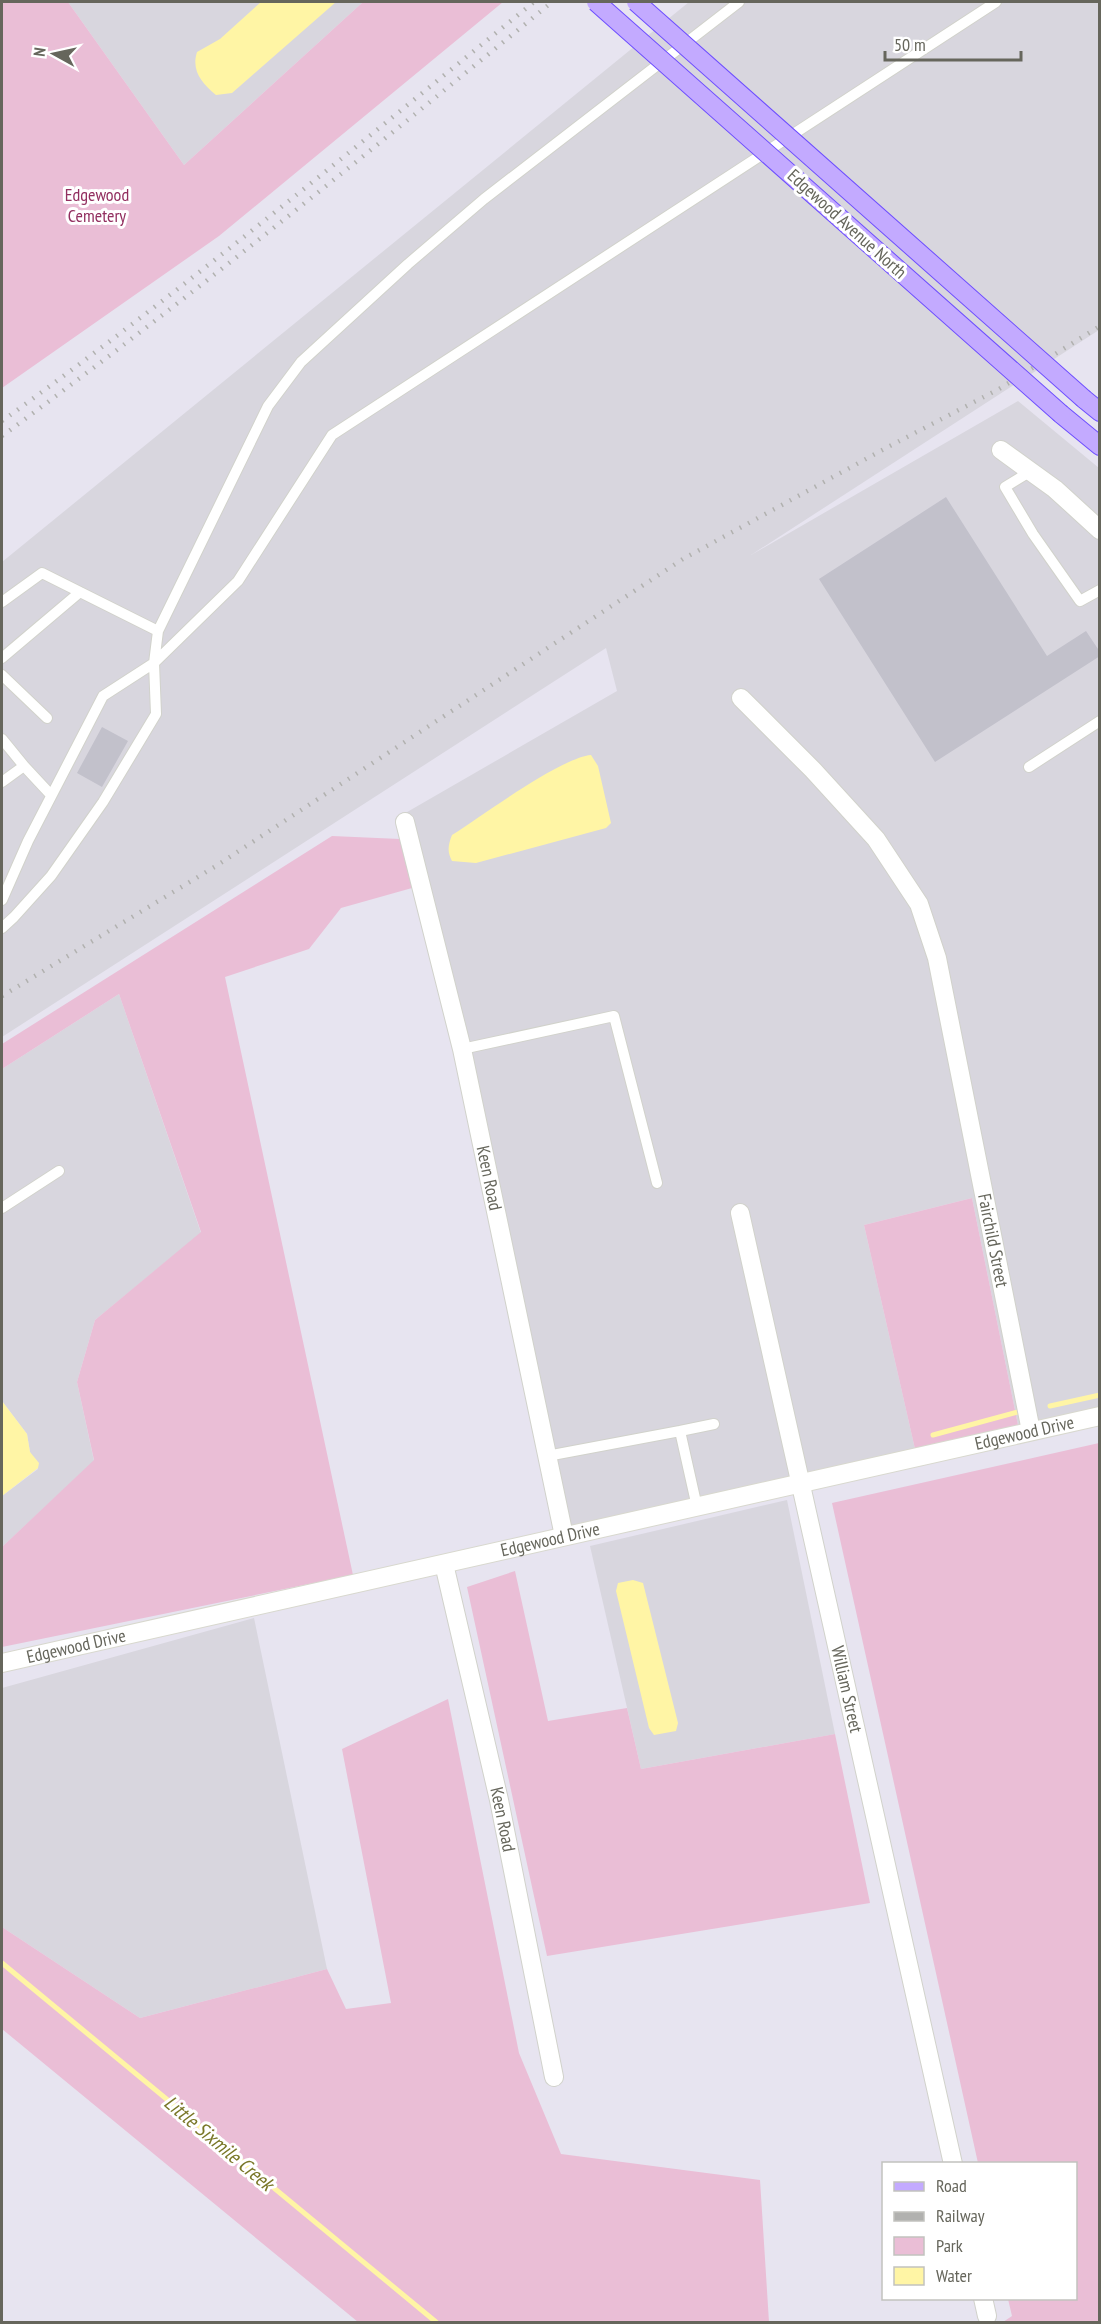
<svg xmlns="http://www.w3.org/2000/svg" width="1101" height="2324" viewBox="0 0 1101 2324" font-family="'PT Sans Narrow',sans-serif">
  <style>
    .industrial { fill: #d8d6de }
    .green { fill: #eabed6 }
    .water { fill: #fff5a5 }
    .lines { fill: none; stroke-linecap: round; stroke-linejoin: round }
    .stream { stroke: #fff5a5; stroke-width: 5 }
    .building { fill: #c2c1cb }
    .lane-casing { stroke: #d1d2cb; stroke-width: 12 }
    .street-casing { stroke: #d1d2cb; stroke-width: 20 }
    .secondary-casing { stroke: #d8d8ce; stroke-width: 20 }
    .primary-casing { stroke: #6d4eff; stroke-width: 20 }
    .lane { stroke: #fff; stroke-width: 10 }
    .street { stroke: #fff; stroke-width: 18 }
    .secondary { stroke: #fff; stroke-width: 18 }
    .primary { stroke: #c3aaff; stroke-width: 18 }
    .rail { stroke: #b1b1af; stroke-width: 4.5; stroke-dasharray: 1.5 8; stroke-linecap: butt }
    .primary-bridge-casing { stroke: #6d4eff; stroke-width: 20; stroke-linecap: butt }
    .primary-bridge { stroke: #c3aaff; stroke-width: 18 }
    .labels { text-anchor: middle; stroke-width: 6; stroke-linejoin: round; paint-order: stroke }
    .park-label { font-size: 18px; fill: #922f60; stroke: #fff }
    .street-label { font-size: 18px; fill: #66665c; stroke: #fff }
    .water-label { font-size: 20px; font-style: italic; fill: #7a7728; stroke: #fff }
  </style>
  <rect width="100%" height="100%" fill="#e7e4f0"/>
  <!-- industrial -->
  <path class="industrial" d="M68,2H363L184,165Z
    M689,2H1099V330L751,555L1018,401L1099,468V1407L1018,1425L972,1198L864,1225L915,1449L571,1527L427,885L412,888L395,819L617,691L606,648L2,1037V562Z
    M119,994L201,1233L95,1320L77,1382L94,1461L2,1547V1496L38,1469L30,1452L27,1434L2,1401V1069Z
    M787,1500L835,1734L641,1769L590,1546Z
    M254,1618L327,1969L140,2018L2,1927V1688Z"/>
  <!-- green -->
  <path class="green" d="M2,2H68L184,165L363,2H503L219,236L2,388Z
    M332,836L400,839L412,888L341,908L309,949L225,977L353,1575L2,1647V1547L94,1460L77,1382L95,1320L201,1232L119,994L2,1069V1044Z
    M972,1198L1018,1425L915,1449L864,1225Z
    M1099,1443V2322H1003L1012,2316L1008,2299L1076,2298V2164L978,2163L832,1503Z
    M515,1571L548,1721L627,1708L641,1769L835,1734L870,1903L547,1956L467,1587Z
    M448,1699L519,2053L561,2154L760,2180L769,2322H358L2,2029V1927L140,2018L327,1969L346,2009L391,2003L342,1749Z"/>
  <!-- water -->
  <path class="water" d="M261,2H336L232,93L216,95C202,83 191,71 197,52L220,39Z
    M591,755L598,766L611,823L606,828L476,863L452,861C447,852 448,845 452,835C482,816 560,758 591,755Z
    M2,1401L27,1434L30,1452L39,1463L38,1468L2,1496Z
    M633,1580L643,1583L678,1723L676,1731L654,1735L649,1728L616,1591L618,1583Z"/>
  <g class="lines">
    <!-- stream -->
    <path class="stream" d="M1050,1406L1100,1395
      M933,1435L1018,1412
      M2,1963L436,2322"/>
  </g>
  <!-- building -->
  <path class="building" d="M946,497L1047,656L1086,631L1100,652V656L935,762L819,579Z
    M102,727L128,741L102,787L77,773Z"/>
  <g class="lines">
    <defs>
      <path id="lane" d="M1031,471L1005,487L1033,534L1080,601L1100,590
        M2,602L42,573L158,631L268,406L301,362L408,264L484,199L739,2
        M2,658L80,592
        M154,663L238,581L332,435L996,2
        M154,663L158,631
        M2,675L47,718
        M2,739L24,766
        M1029,767L1100,721
        M2,782L24,766L51,795
        M2,900L28,841L103,696L154,663L156,714L103,802L51,876L14,917L2,928
        M462,1049L614,1016L657,1183
        M2,1208L59,1171
        M680,1431L714,1424
        M547,1456L680,1431L697,1507"/>
      <g id="street">
        <path d="M1001,450L1055,489L1100,530"/>
        <path id="s1" d="M741,698L813,770L876,839L919,904L937,958L1031,1431"/>
        <path id="s2" d="M405,822L462,1049L564,1536"/>
        <path id="s3" d="M740,1213L953,2164"/>
        <path id="s4" d="M444,1564L499,1800L554,2077"/>
        <path d="M983,2298L987,2316"/>
      </g>
      <g id="secondary">
        <path id="s5" d="M2,1663L1100,1416"/>
      </g>
      <path id="primary" d="M1084,399L1100,412
        M1061,414L1100,446"/>
    </defs>
    <!-- lane casing -->
    <use href="#lane" class="lane-casing"/>
    <!-- street casing -->
    <use href="#street" class="street-casing"/>
    <!-- secondary casing -->
    <use href="#secondary" class="secondary-casing"/>
    <!-- primary casing -->
    <use href="#primary" class="primary-casing"/>
    <!-- lane -->
    <use href="#lane" class="lane"/>
    <!-- street -->
    <use href="#street" class="street"/>
    <!-- secondary -->
    <use href="#secondary" class="secondary"/>
    <!-- primary -->
    <use href="#primary" class="primary"/>
    <!-- rail -->
    <path class="rail" d="M2,421C185,289 359,144 534,2
      M2,436C190,298 372,150 552,2
      M2,996L216,866L683,559L886,448L999,389L1100,326"/>
    <defs>
      <path id="primary-bridge" d="M596,2L1061,414
        M636,2L1084,399"/>
    </defs>
    <!-- primary-bridge casing -->
    <use href="#primary-bridge" class="primary-bridge-casing"/>
    <!-- primary-bridge -->
    <use href="#primary-bridge" class="primary-bridge"/>
  </g>
  <g class="labels">
    <!-- park labels -->
    <g class="park-label">
      <text x="97" y="201">Edgewood<tspan x="97" dy="21">Cemetery</tspan></text>
    </g>
    <!-- street labels -->
    <g class="street-label">
      <text transform="translate(847 224) rotate(42)" y="6">Edgewood Avenue North</text>
      <text dy="6" stroke="none"><textPath href="#s2" startOffset="366">Keen Road</textPath></text>
      <text dy="6" stroke="none"><textPath href="#s1" startOffset="618">Fairchild Street</textPath></text>
      <text dy="6" stroke="none"><textPath href="#s5" startOffset="1048">Edgewood Drive</textPath></text>
      <text dy="6" stroke="none"><textPath href="#s5" startOffset="562">Edgewood Drive</textPath></text>
      <text dy="6" stroke="none"><textPath href="#s5" startOffset="76">Edgewood Drive</textPath></text>
      <text dy="6" stroke="none"><textPath href="#s3" startOffset="488">William Street</textPath></text>
      <text dy="6" stroke="none"><textPath href="#s4" startOffset="262">Keen Road</textPath></text>
    </g>
    <!-- water labels -->
    <g class="water-label">
      <text transform="translate(219 2143) rotate(40)" y="7">Little Sixmile Creek</text>
    </g>
  </g>
  <!-- border -->
  <rect width="1101" height="2324" fill="none" stroke="#66665c" stroke-width="6"/>
  <!-- legend -->
  <rect x="882" y="2162" width="195" height="138" fill="#ffffff" stroke="#c2c2be" stroke-width="1.5"/>
  <rect x="894" y="2182" width="30" height="9" fill="#c3aaff" stroke="#c2c2be" stroke-width="1.5"/>
  <text x="936" y="2192" font-size="18" fill="#66665c">Road</text>
  <rect x="894" y="2212" width="30" height="9" fill="#b1b1af" stroke="#c2c2be" stroke-width="1.5"/>
  <text x="936" y="2222" font-size="18" fill="#66665c">Railway</text>
  <rect x="894" y="2237" width="30" height="18" fill="#eabed6" stroke="#c2c2be" stroke-width="1.5"/>
  <text x="936" y="2252" font-size="18" fill="#66665c">Park</text>
  <rect x="894" y="2267" width="30" height="18" fill="#fff5a5" stroke="#c2c2be" stroke-width="1.5"/>
  <text x="936" y="2282" font-size="18" fill="#66665c">Water</text>
  <!-- north arrow -->
  <g transform="translate(54 54) rotate(278)" stroke="#ffffff" stroke-width="4.5" paint-order="stroke">
  <path d="M0-4.5L10 22L0 15L-10 22Z" fill="#66665c"/>
  <text y="-9" font-size="16" font-weight="bold" text-anchor="middle" fill="#66665c">N</text>
  </g>
  <!-- scale -->
  <path d="M885 51v9h136v-9" fill="none" stroke="#66665c" stroke-width="3"/>
  <text x="894" y="51" font-size="18" fill="#66665c" stroke="#ffffff" stroke-width="4.5" paint-order="stroke">50 m</text>
</svg>
